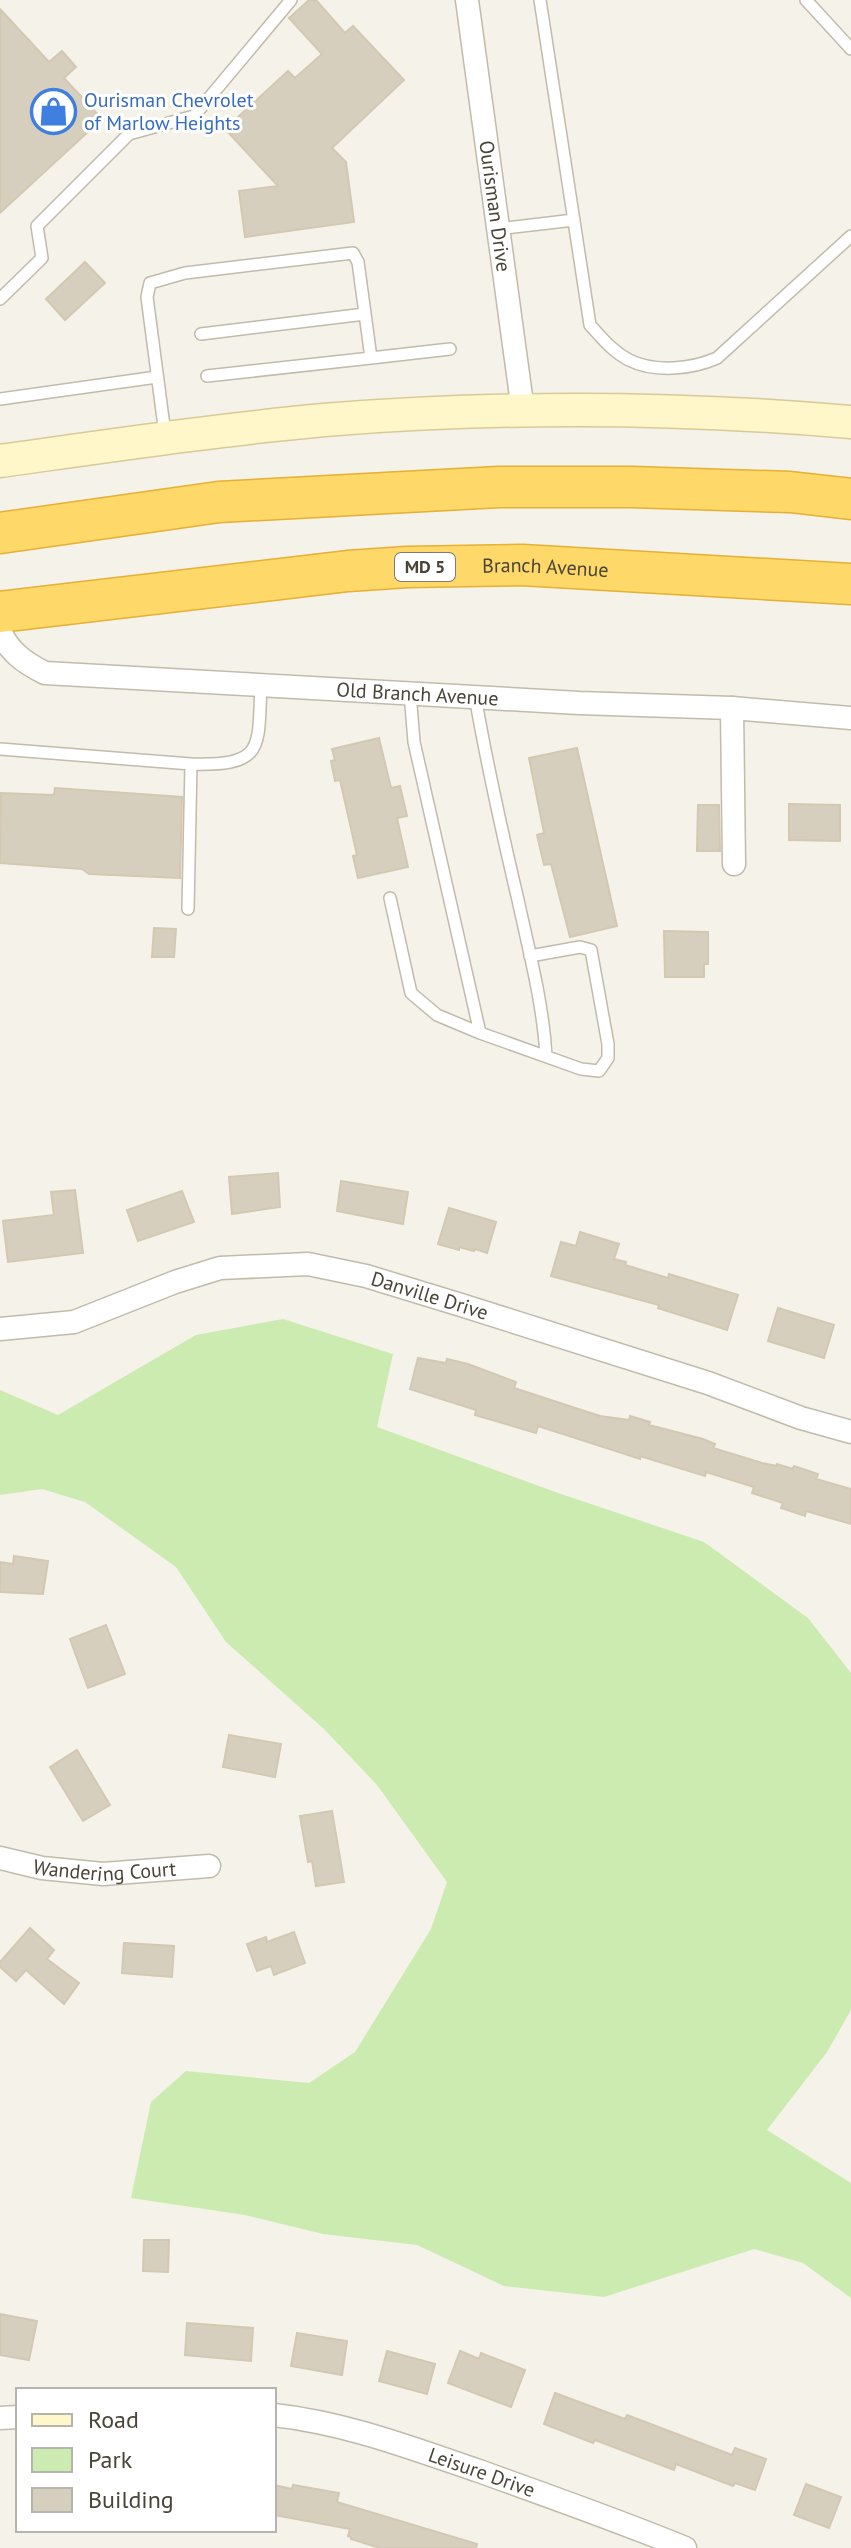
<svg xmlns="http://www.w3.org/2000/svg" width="851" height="2548" viewBox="0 0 851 2548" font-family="'PT Sans',sans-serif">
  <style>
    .green { fill: #ccebb0 }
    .building { fill: #d7cfbe; stroke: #d3c8b1; stroke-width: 2 }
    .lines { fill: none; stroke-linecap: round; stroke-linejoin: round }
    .lane-casing { stroke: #c1bbab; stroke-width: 14 }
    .street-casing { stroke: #c1bbab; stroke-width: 25 }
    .secondary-casing { stroke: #d7ca97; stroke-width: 35 }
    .highway-casing { stroke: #e5b034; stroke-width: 43 }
    .lane { stroke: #fff; stroke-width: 11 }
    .street { stroke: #fff; stroke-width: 22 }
    .secondary { stroke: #fff6c9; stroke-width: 32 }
    .highway { stroke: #ffd86a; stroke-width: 40 }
    .labels { text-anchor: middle; stroke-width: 6; stroke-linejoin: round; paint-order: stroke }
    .shield { fill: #fff; stroke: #807c73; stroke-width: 2 }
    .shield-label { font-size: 18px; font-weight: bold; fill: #494437 }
    .shop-label { font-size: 20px; fill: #366cbe; stroke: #fff; text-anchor: start }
    .street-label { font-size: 20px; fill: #494437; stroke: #fff }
  </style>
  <rect width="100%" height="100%" fill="#f5f2e9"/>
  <!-- green -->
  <path class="green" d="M283,1319L393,1354L377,1427L561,1494L704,1542L808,1618L851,1673V2010L827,2052L767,2130L851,2183V2298L803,2263L754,2249L604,2297L504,2286L417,2245L323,2234L245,2215L131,2198L151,2102L186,2071L309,2083L355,2052L431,1929L447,1882L377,1785L324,1729L226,1642L176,1567L85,1502L42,1489L0,1495V1390L58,1415L196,1335Z"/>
  <!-- building -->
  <path class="building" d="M309,0H316L345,33L353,26L404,80L332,148L346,162L354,222L245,237L239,191L278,186L225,129L288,71L295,78L322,54L289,18Z
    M0,9L49,62L62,51L76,67L64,78L102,119L0,213Z
    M85,262L105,283L65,320L46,299Z
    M379,738L391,788L400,786L407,816L397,818L408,867L358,878L353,856L357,855L340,780L335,781L331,761L335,760L332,749Z
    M577,748L617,926L570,937L551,864L544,865L537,835L544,833L529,758Z
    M55,788L182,797L180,878L89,874L82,869L0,863L1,793L54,795Z
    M789,804L840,805V841L789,840Z
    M698,805H719L720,851H697Z
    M154,928L176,929L174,957H152Z
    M664,931L708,932V964H704V977H665Z
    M278,1173L280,1207L232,1214L229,1177Z
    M341,1181L408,1192L403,1224L337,1211Z
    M75,1190L83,1253L8,1262L3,1221L54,1215L51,1192Z
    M182,1191L194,1222L138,1241L127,1210Z
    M449,1208L496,1222L487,1253L475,1249L474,1251L459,1247V1250L438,1244Z
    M580,1232L619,1244L614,1259L626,1262L625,1265L668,1278L669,1274L738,1295L727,1330L658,1308L659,1305L551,1276L561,1242L576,1246Z
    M778,1308L834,1325L824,1358L768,1341Z
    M418,1358L446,1363L447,1359L468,1364L516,1382L514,1388L600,1416L629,1420L630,1416L650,1422L649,1425L703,1439L715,1444L713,1448L762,1463L777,1466V1464L793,1469L794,1466L818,1474L816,1479L851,1489V1524L806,1511L805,1516L781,1508L783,1503L752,1493L754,1487L706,1472L705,1476L640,1456V1459L538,1426L536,1433L475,1415L476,1410L410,1389Z
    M14,1556L48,1561L43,1594L0,1592V1562L13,1564Z
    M106,1625L125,1674L88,1688L70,1639Z
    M229,1735L281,1744L275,1777L223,1767Z
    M77,1750L110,1805L83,1821L50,1767Z
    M332,1811L344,1882L316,1886L312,1861L308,1862L300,1816Z
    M30,1928L54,1950L47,1959L79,1983L64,2004L26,1970L16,1981L0,1967V1962Z
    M294,1932L305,1963L274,1975L271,1966L257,1971L247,1944L266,1937L267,1942Z
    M124,1943L174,1946L172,1977L122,1973Z
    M144,2240H169L168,2272L143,2271Z
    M0,2314L37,2321L29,2360L0,2355Z
    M187,2323L253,2328L251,2361L185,2355Z
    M297,2333L347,2341L342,2375L291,2366Z
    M387,2351L435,2364L427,2394L379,2381Z
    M460,2351L479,2359L481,2353L525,2370L511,2407L448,2383Z
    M555,2393L625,2419L627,2415L732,2455L735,2448L766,2459L755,2490L735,2483L733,2486L676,2464L674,2470L595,2440L593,2443L544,2424Z
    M806,2484L841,2497L829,2528L794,2515Z
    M274,2485L292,2489L293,2485L339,2493L337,2502L477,2544L476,2548H380L351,2539V2537L348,2536L350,2529L274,2515Z"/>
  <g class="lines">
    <defs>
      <path id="lane" d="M540,0L590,325C602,338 613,352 629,360C655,373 692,369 717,358L851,236
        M806,0L851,49
        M498,229L574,220
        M0,299L42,258L37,226L129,134L194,116L291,0
        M201,334L365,314
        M371,358L450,349
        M0,399L157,377
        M165,434L147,297L150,283L185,273L353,253L358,262L371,358L207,376
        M475,696C487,765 502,832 518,900C529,951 543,1003 546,1056
        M0,749L191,764
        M390,898L411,993L437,1015L480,1033L414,742L410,693
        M188,909L191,764C265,766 258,749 261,684
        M480,1033L581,1069L599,1071L608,1058V1044L591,950L580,947L530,956"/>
      <g id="street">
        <path id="s1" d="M467,0L523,411"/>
        <path id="s2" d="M0,631C9,652 25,663 45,673L579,703L732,708L851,718"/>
        <path d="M732,708L734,864"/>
        <path id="s3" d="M0,1329L74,1322L175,1282L220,1268L308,1264L366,1276L461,1305L708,1383L801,1418L851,1432"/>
        <path id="s4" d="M0,1858L42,1868L103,1874L209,1866"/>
        <path id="s5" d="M274,2415C346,2423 411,2448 479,2471C548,2496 617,2520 685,2548"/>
        <path d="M0,2418L18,2417"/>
      </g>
      <path id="secondary" d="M0,461C108,446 216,430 324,420C497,406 678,407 851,422"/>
      <g id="highway">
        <path d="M0,533L219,502L499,487H631L790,492L851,499"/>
        <path id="s6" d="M0,612L348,571L407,567L522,565L851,584"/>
      </g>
    </defs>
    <!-- lane casing -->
    <use href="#lane" class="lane-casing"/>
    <!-- street casing -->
    <use href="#street" class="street-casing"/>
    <!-- secondary casing -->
    <use href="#secondary" class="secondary-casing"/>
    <!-- highway casing -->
    <use href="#highway" class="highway-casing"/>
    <!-- lane -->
    <use href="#lane" class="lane"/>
    <!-- street -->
    <use href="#street" class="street"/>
    <!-- secondary -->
    <use href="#secondary" class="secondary"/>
    <!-- highway -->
    <use href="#highway" class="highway"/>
  </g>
  <!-- icons -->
  <defs>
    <symbol id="shop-ring" viewBox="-11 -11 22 22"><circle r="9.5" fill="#fff" stroke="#3f7fe0" stroke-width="1.5"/><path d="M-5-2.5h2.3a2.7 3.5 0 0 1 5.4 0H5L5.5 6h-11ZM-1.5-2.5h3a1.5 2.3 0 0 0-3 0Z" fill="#3f7fe0"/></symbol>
  </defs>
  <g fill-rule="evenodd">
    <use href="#shop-ring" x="28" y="86" width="51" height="51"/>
  </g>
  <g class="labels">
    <!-- shield labels -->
    <rect class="shield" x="395" y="553" width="60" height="28" rx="6"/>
    <g class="shield-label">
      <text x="425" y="573">MD 5</text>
    </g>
    <!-- shop labels -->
    <g class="shop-label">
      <text x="84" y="107">Ourisman Chevrolet<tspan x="84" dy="23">of Marlow Heights</tspan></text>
    </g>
    <!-- street labels -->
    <g class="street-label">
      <text dy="7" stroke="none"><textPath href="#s1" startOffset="208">Ourisman Drive</textPath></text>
      <text dy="7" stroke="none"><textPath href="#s6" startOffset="548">Branch Avenue</textPath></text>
      <text dy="7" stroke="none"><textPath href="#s2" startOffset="436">Old Branch Avenue</textPath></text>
      <text dy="7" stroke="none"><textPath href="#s3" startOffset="444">Danville Drive</textPath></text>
      <text dy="7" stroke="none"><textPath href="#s4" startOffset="106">Wandering Court</textPath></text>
      <text dy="7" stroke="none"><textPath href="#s5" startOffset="216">Leisure Drive</textPath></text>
    </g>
  </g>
  <!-- legend -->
  <rect x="16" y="2388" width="260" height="144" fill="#ffffff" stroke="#b6b4af" stroke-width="2"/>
  <rect x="32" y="2414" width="40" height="12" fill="#fff6c9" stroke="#b6b4af" stroke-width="2"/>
  <text x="88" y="2428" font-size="24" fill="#494437">Road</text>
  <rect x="32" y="2448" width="40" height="24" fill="#ccebb0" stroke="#b6b4af" stroke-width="2"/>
  <text x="88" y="2468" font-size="24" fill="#494437">Park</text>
  <rect x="32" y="2488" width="40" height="24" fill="#d7cfbe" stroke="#b6b4af" stroke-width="2"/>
  <text x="88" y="2508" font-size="24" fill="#494437">Building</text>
</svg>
